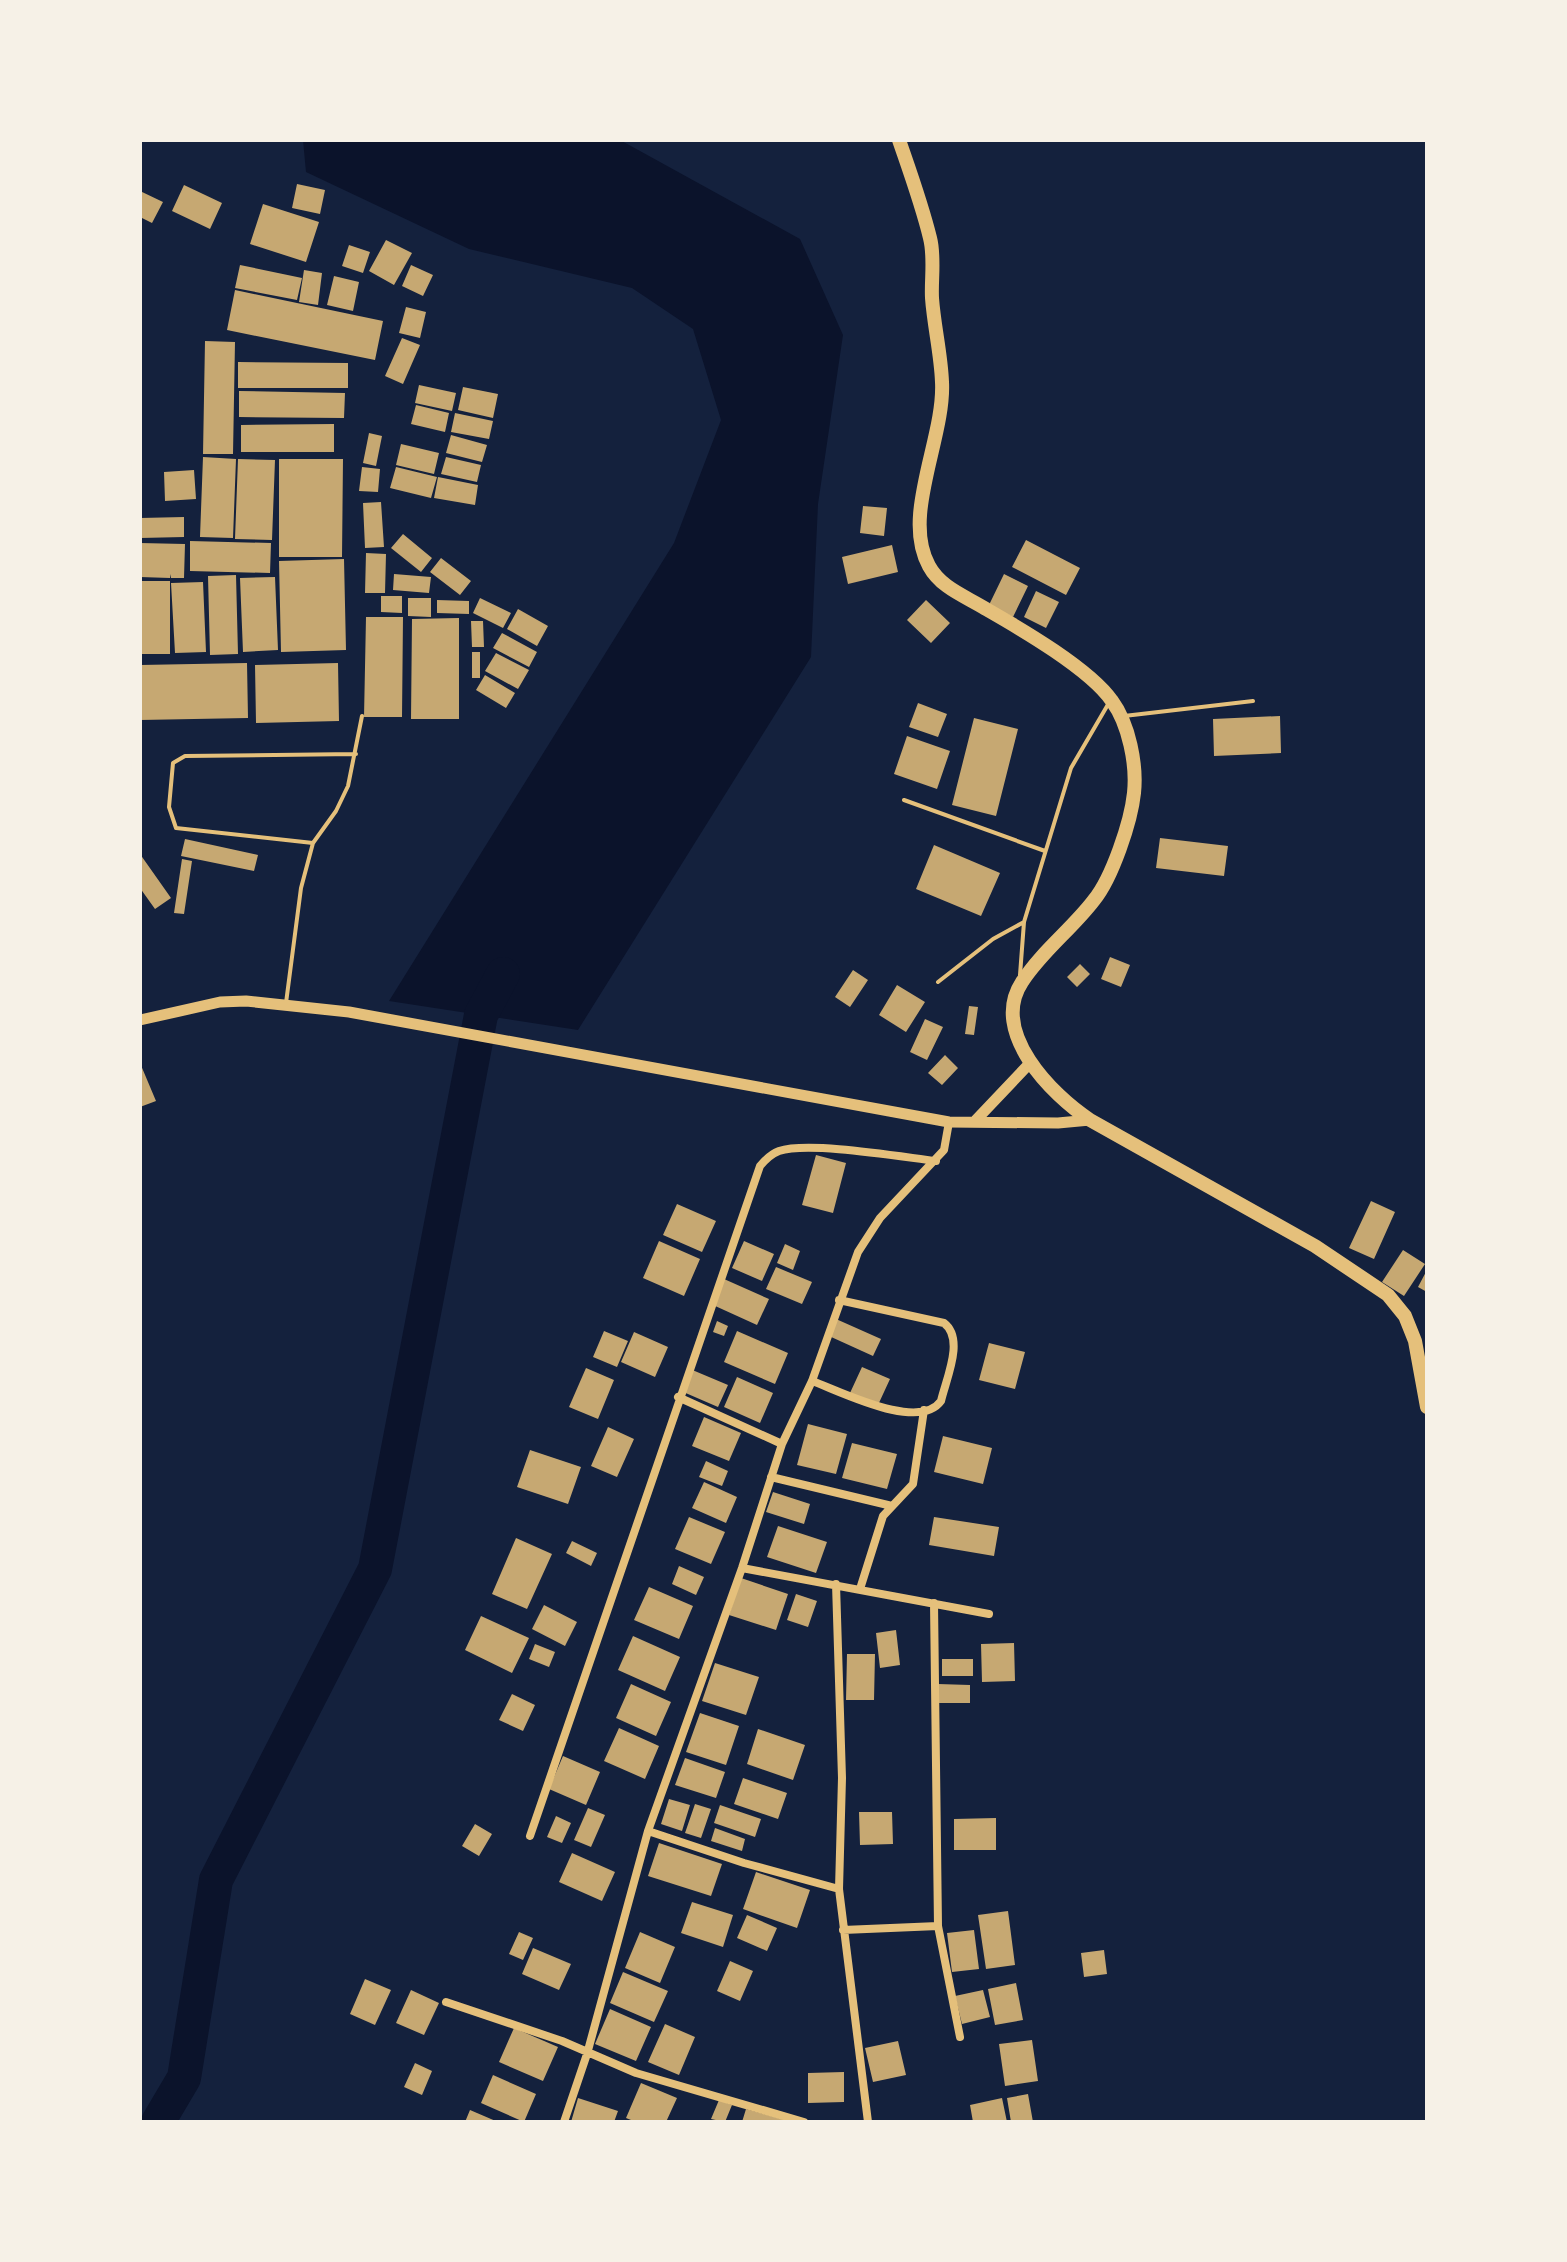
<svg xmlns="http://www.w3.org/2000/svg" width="1567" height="2262" viewBox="0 0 1567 2262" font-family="'Asap Condensed',sans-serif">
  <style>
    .water { fill: #0b132b }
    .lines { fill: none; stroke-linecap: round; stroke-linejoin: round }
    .river { stroke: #0b132b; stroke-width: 34 }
    .building { fill: #c6a872 }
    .service { stroke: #e5c07b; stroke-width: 4 }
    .minor { stroke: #e5c07b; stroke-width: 8 }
    .tertiary { stroke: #e5c07b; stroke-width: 11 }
    .trunk { stroke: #e5c07b; stroke-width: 14 }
  </style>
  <rect width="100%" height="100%" fill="#14213d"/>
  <!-- water -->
  <path class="water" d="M303,140H620L800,239L843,335L818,504L811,657L578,1030L389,1001L674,543L721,420L693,329L632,288L469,249L306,172Z"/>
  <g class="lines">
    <!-- river -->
    <path class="river" d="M158,2122L184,2078L216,1880L375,1569L481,1015L503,974"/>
  </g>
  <!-- building -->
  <path class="building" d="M297,184L325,190L320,214L292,208Z
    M184,185L222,203L210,229L172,211Z
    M140,191L163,202L152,223L140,217Z
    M263,204L319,222L306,262L250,244Z
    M386,240L412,253L394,285L369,271Z
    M349,245L370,252L363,273L342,266Z
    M240,265L302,278L297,300L235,288Z
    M411,265L433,275L423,296L402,286Z
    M304,270L322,273L318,305L299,302Z
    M334,276L359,282L353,311L327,305Z
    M235,290L383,321L375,360L227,330Z
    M406,307L426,312L420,338L399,333Z
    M402,338L420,345L403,384L385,376Z
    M205,341L235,342L233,454H203Z
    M238,362L348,363V388H238Z
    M419,385L456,393L452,411L415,403Z
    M463,387L498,394L493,418L458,410Z
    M239,391L345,393L344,418L239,417Z
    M416,405L449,413L445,432L411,424Z
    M455,413L493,421L489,439L451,432Z
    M334,424V452H241V425Z
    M369,433L382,436L376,466L363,463Z
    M451,435L487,445L482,462L446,453Z
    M401,444L439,453L434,474L396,465Z
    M203,457L236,459L233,538L200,537Z
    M446,457L481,465L477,482L441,474Z
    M238,459L275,460L272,540L235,539Z
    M279,459H343L342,557H279Z
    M362,467L380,469L378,492L359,491Z
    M396,467L437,477L431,498L390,488Z
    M194,470L196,499L165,501L164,472Z
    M438,477L478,485L475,505L434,498Z
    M381,502L384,547L365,548L363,503Z
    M863,506L887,508L884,536L860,533Z
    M184,517V537L140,538V518Z
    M403,534L432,558L421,572L391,548Z
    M1026,540L1080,568L1066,595L1012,567Z
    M190,541L271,543L270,573L190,571Z
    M140,543L185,544L184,578H171V574L170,578L140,577Z
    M892,545L898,572L848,584L842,557Z
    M366,553L386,554L385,593H365Z
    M441,558L471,581L460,595L430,572Z
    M344,559L346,650L281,652L279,561Z
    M394,574L431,577L429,593L393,590Z
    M1004,574L1028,586L1013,617L989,605Z
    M236,575L238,654L210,655L208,576Z
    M275,577L278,650L243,652L240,578Z
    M140,581H170V654H140Z
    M203,582L206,652L175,653L171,583Z
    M1036,591L1059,602L1046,628L1024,617Z
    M381,596H402V613L381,612Z
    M408,598H431V617L408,616Z
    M480,598L511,613L503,628L473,613Z
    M437,600L469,601V614L437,613Z
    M926,600L950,623L931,643L907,620Z
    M518,609L548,626L537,646L507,629Z
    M366,617H403L402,717H364Z
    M459,618V719H411L412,619Z
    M471,621H483L484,647H472Z
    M502,633L537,652L529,667L493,648Z
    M472,652H480V678H472Z
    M496,653L529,670L518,689L485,671Z
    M247,663L248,718L140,720V665Z
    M338,663L339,721L256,723L255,665Z
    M485,675L515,693L506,708L476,690Z
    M918,703L947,714L938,737L909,727Z
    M1280,716L1281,753L1214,756L1213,719Z
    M974,718L1018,729L996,816L952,805Z
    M907,736L950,751L937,789L894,774Z
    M1160,838L1228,846L1224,876L1156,868Z
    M185,839L258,855L254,871L181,856Z
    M934,845L1000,873L981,916L916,889Z
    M140,854L171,898L155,909L140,888Z
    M182,859L192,861L184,914L174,913Z
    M1110,957L1130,965L1121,987L1101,979Z
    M1080,964L1090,974L1077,987L1067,977Z
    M853,970L868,980L850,1007L835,997Z
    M897,985L925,1002L906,1032L879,1015Z
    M969,1006L978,1007L974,1035L965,1034Z
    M925,1019L943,1027L927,1060L910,1052Z
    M945,1055L958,1068L942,1085L928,1073Z
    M140,1063L156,1101L140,1107Z
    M816,1155L846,1163L833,1213L802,1205Z
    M1371,1201L1395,1212L1374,1259L1349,1248Z
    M677,1204L716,1221L702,1252L663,1235Z
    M659,1241L700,1259L684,1296L643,1278Z
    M744,1241L774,1254L762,1281L732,1268Z
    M785,1244L800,1251L793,1270L777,1263Z
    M1403,1250L1425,1264L1404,1296L1382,1282Z
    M776,1267L812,1282L802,1304L766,1289Z
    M1427,1270V1292L1418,1287Z
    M724,1279L769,1299L757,1325L713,1305Z
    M836,1319L881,1339L873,1356L829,1336Z
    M717,1321L728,1326L724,1336L713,1332Z
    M604,1331L628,1341L617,1367L593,1357Z
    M737,1331L788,1353L775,1384L724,1362Z
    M634,1332L668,1347L655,1377L621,1362Z
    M989,1343L1025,1352L1015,1389L979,1380Z
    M862,1367L890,1379L878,1405L850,1393Z
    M586,1368L614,1380L598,1419L569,1407Z
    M690,1369L728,1385L718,1407L681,1391Z
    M737,1377L773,1393L760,1423L724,1407Z
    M704,1417L741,1433L729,1461L692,1446Z
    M808,1424L847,1434L836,1474L797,1465Z
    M608,1427L634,1439L617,1477L591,1466Z
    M943,1436L992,1448L983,1484L934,1472Z
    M852,1443L897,1454L887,1489L842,1478Z
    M530,1450L581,1467L568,1504L517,1487Z
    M706,1461L728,1471L722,1486L699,1477Z
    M704,1482L737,1497L726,1523L692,1508Z
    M773,1492L810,1504L804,1524L766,1512Z
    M689,1517L725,1532L711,1564L675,1549Z
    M934,1517L999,1527L994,1556L929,1545Z
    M778,1526L827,1542L816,1573L767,1557Z
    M516,1538L552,1554L527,1609L492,1594Z
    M572,1541L597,1553L591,1566L566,1553Z
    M679,1566L704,1577L696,1595L672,1584Z
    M741,1578L788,1594L776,1630L729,1615Z
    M649,1587L693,1606L679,1639L634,1620Z
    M796,1594L817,1601L808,1627L787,1620Z
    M544,1605L577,1622L565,1646L532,1629Z
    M481,1616L529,1638L512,1673L465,1650Z
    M896,1630L900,1665L880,1668L876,1633Z
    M633,1636L680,1657L665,1691L618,1670Z
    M1014,1643L1015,1681L982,1682L981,1644Z
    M535,1644L555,1652L549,1667L529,1659Z
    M847,1654H875L874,1700H846Z
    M942,1659H973V1676H942Z
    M715,1663L759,1677L746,1715L702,1701Z
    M631,1684L671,1702L656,1736L616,1718Z
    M938,1684L970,1685V1703H938Z
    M512,1694L535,1705L523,1731L499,1720Z
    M700,1713L739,1726L726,1765L686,1752Z
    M619,1728L659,1746L645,1779L604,1761Z
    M758,1729L805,1745L793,1780L747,1764Z
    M563,1756L600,1772L586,1805L549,1789Z
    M685,1758L725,1772L716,1798L675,1785Z
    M743,1778L787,1793L778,1819L734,1804Z
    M669,1799L690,1805L682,1831L661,1824Z
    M695,1804L711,1809L701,1838L685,1833Z
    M720,1805L761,1819L755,1837L714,1823Z
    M588,1808L605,1815L591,1847L574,1840Z
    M859,1812H892L893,1844L860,1845Z
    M556,1816L571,1823L562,1843L547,1837Z
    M996,1818V1850H954V1819Z
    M475,1824L492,1834L479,1856L462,1846Z
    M715,1828L745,1839L742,1851L711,1841Z
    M659,1843L722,1864L711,1896L648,1876Z
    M572,1853L615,1872L602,1901L559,1882Z
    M756,1872L810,1890L797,1928L743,1909Z
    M692,1902L733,1915L723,1947L681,1933Z
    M1008,1911L1015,1965L986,1969L978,1915Z
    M747,1915L777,1928L767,1951L737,1938Z
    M974,1930L979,1969L952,1972L947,1933Z
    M519,1932L533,1938L523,1960L509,1954Z
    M640,1932L675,1947L660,1983L625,1968Z
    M533,1948L571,1964L559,1990L522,1974Z
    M1104,1950L1107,1974L1084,1977L1081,1953Z
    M730,1961L753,1971L740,2001L717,1991Z
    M623,1972L668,1991L654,2022L610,2003Z
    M365,1979L391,1990L375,2025L350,2014Z
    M1016,1983L1023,2020L995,2025L988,1989Z
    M411,1990L439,2003L424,2035L396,2023Z
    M983,1990L990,2017L962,2024L955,1996Z
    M610,2009L651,2027L636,2061L595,2044Z
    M665,2024L695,2037L679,2075L648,2062Z
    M514,2028L558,2047L543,2081L499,2062Z
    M1032,2040L1038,2081L1005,2086L999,2044Z
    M898,2041L906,2075L873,2082L865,2048Z
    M415,2063L432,2071L422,2095L404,2087Z
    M844,2072V2102L808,2103V2073Z
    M493,2075L536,2094L524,2122L481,2103Z
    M641,2083L677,2098L666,2122H636L626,2118Z
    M1028,2094L1033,2122H1011L1007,2098Z
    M578,2098L618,2111L614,2122H571Z
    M1002,2098L1007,2122H973L970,2105Z
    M719,2100L732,2105L725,2122L711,2119Z
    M746,2109L789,2121V2122H742Z
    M470,2110L498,2122H465Z"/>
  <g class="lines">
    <!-- service -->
    <path class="service" d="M1124,716L1253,701
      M904,800L1045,851
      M313,843L176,828L169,807L173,763L185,756L356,754
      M1020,975L1024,922L1071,768L1110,701
      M938,982L993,939L1024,922
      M286,1003L301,888L313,843L336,811L348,786L362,716"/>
    <!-- minor -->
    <path class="minor" d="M812,1381C840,1391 919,1432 941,1401C946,1379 965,1339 944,1323L839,1300
      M678,1397L782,1444
      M771,1477L892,1506
      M742,1568L989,1614
      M836,1584L842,1778L839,1889L868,2122
      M860,1589L883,1516L913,1484L924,1410
      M934,1603L938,1926L960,2037
      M648,1831L744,1863L839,1889
      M530,1836L760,1166C765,1160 771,1154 779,1151C809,1141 902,1157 936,1161
      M843,1930L938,1926
      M446,2002L562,2041L636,2073L804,2122
      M564,2122L587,2054L648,1831L742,1568L782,1444L812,1381L858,1252L880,1218L944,1150L949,1122"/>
    <!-- tertiary -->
    <path class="tertiary" d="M140,1020L220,1002L246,1001L349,1012L949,1122L1058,1123L1090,1120
      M976,1120L1030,1063"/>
    <!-- trunk -->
    <path class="trunk" d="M899,140C910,172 922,205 930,238C935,257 931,279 932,298C934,326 941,354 942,382C945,438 901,516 929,566C941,588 965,596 986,609C1021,629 1090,669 1112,701C1129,724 1137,765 1134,793C1131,822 1112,878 1094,900C1072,929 1042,951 1022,982C989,1032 1052,1095 1090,1120L1315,1246L1388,1295L1405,1316L1415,1341L1427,1407"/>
  </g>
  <!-- border -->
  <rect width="1567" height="2262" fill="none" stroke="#f6f1e7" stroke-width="284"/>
</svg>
